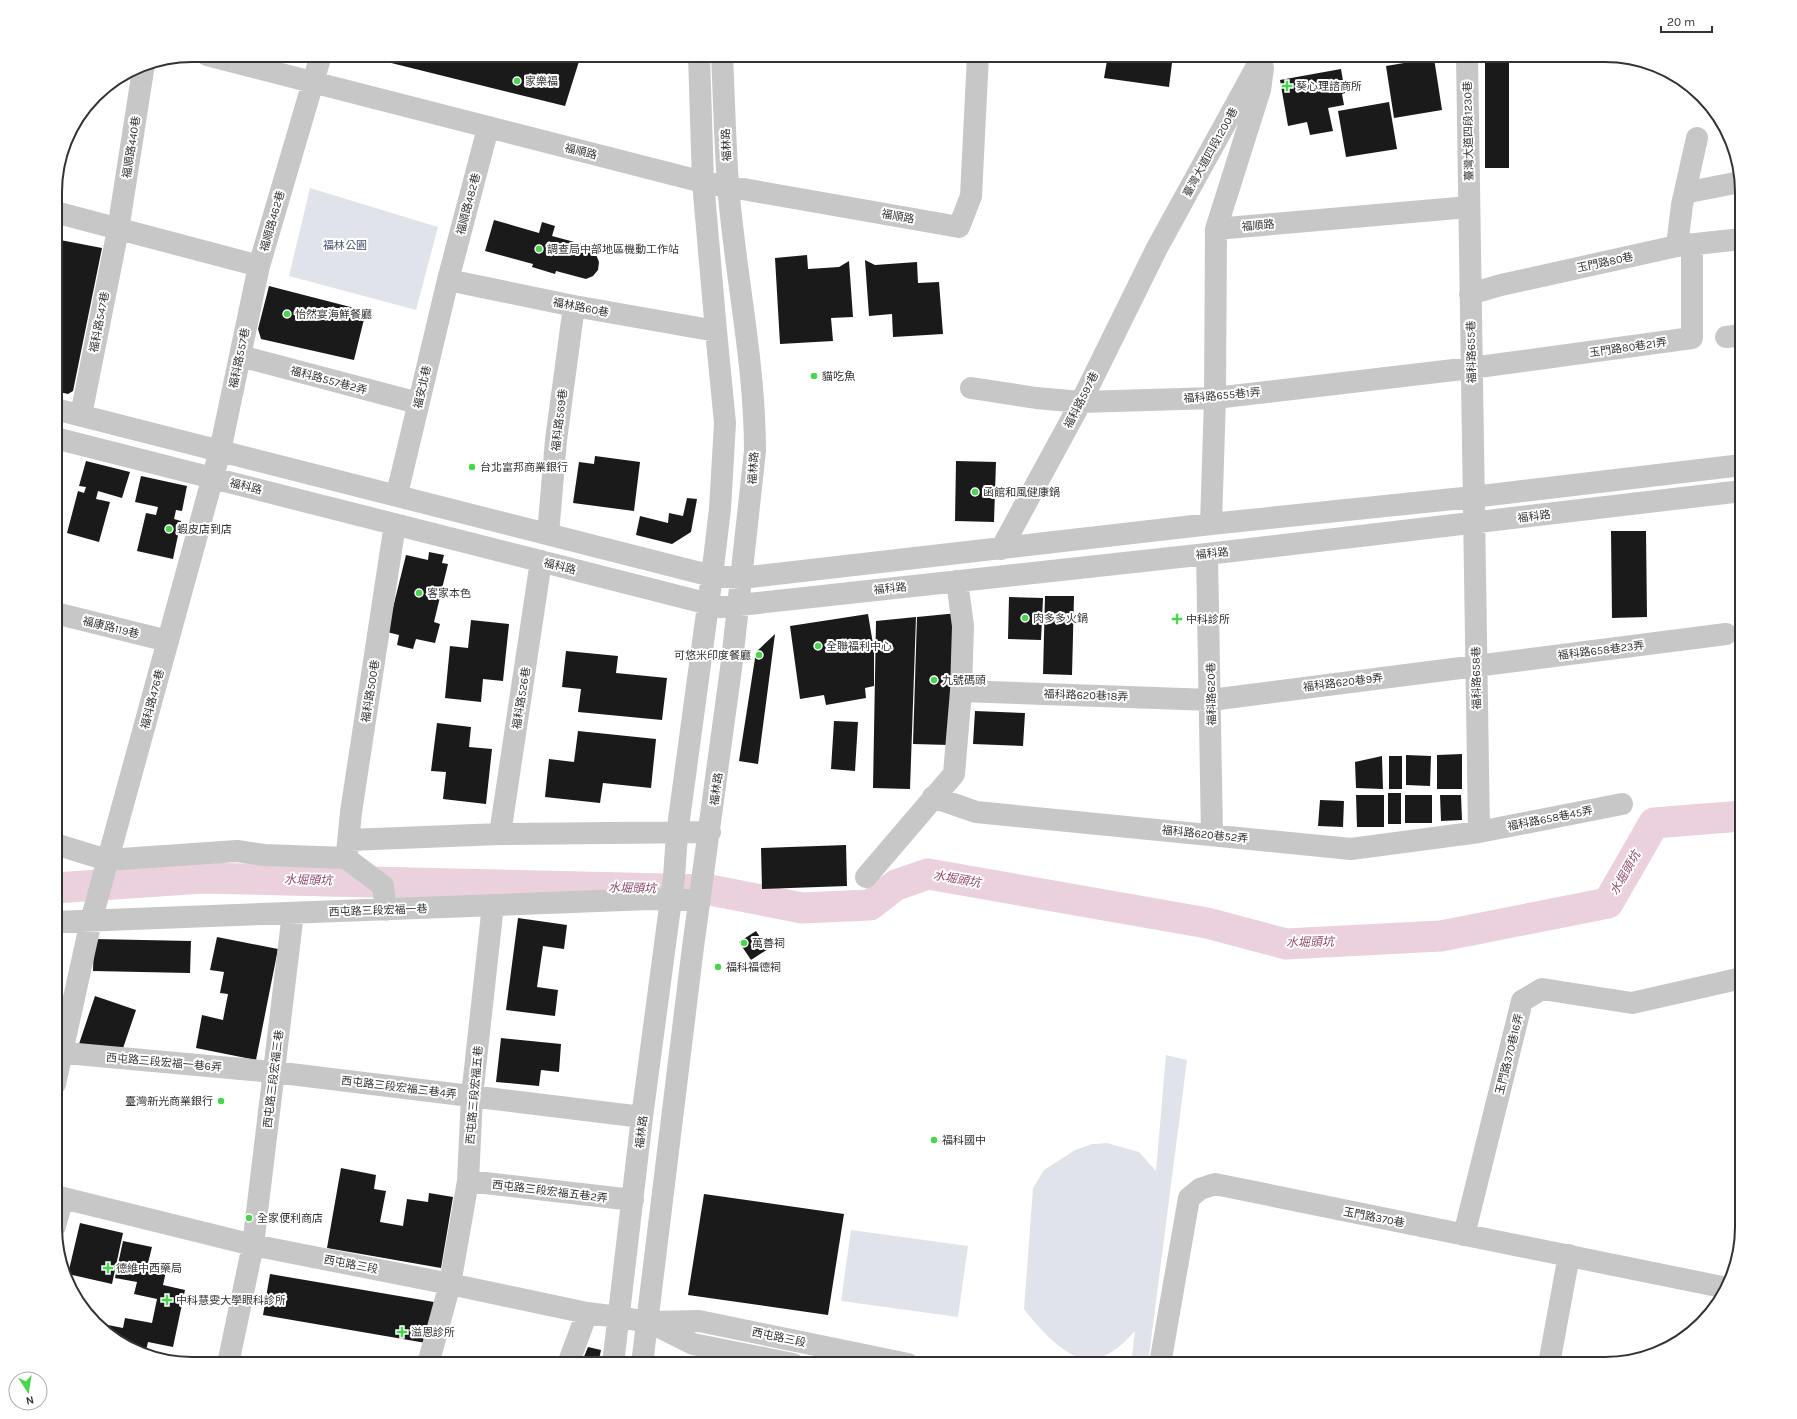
<svg xmlns="http://www.w3.org/2000/svg" width="1797" height="1419" viewBox="0 0 1797 1419" font-family="Karla,'Noto Sans TC',sans-serif">
  <style>
    .green { fill: #e0e4ea }
    .lines { fill: none; stroke-linecap: round; stroke-linejoin: round }
    .river { stroke: #ebd1de; stroke-width: 31 }
    .building { fill: #1a1a1a }
    .minor { stroke: #c7c7c7; stroke-width: 22 }
    .poi-dot { fill: #49d54d; stroke: #fff; stroke-width: 1.5 }
    .labels { text-anchor: middle; stroke-width: 4; stroke-linejoin: round; paint-order: stroke }
    .poi-label { font-size: 11px; fill: #333; stroke: #fff; text-anchor: start }
    .street-label { font-size: 11px; fill: #333; stroke: #fff }
    .park-label { font-size: 11px; fill: #43526b; stroke: #fff }
    .water-label { font-size: 12px; font-style: italic; fill: #8e476b; stroke: #fff }
    .rim { fill: none; stroke: #333; stroke-width: 2 }
  </style>
  <rect width="100%" height="100%" fill="#fff"/>
  <!-- green -->
  <path class="green" d="M310,188L438,227L416,310L289,276Z
    M1166,1055L1187,1060L1148,1364H1131L1135,1331C1122,1345 1106,1361 1085,1359C1063,1356 1037,1326 1024,1309L1033,1188L1044,1170L1075,1150L1092,1144L1107,1143L1139,1152L1156,1171Z
    M851,1230L968,1246L958,1317L841,1301Z"/>
  <g class="lines">
    <!-- river -->
    <path class="river" d="M55,888L203,878L710,890L802,908L870,905L896,885L928,874L1207,923L1286,944L1441,936L1608,903L1654,823L1742,816"/>
  </g>
  <!-- building -->
  <path class="building" d="M359,55H581L565,106Z
    M1108,55H1173L1169,87L1104,78Z
    M1485,55H1509V168H1485Z
    M1434,58L1442,110L1394,118L1386,66Z
    M1341,69L1345,93L1342,94L1344,105L1328,108L1333,131L1310,135L1307,122L1288,126L1280,80Z
    M1389,102L1397,149L1346,157L1338,111Z
    M494,220L539,233L542,222L555,226L552,236L593,247L599,262L598,270L593,276L586,279L556,271L555,274L532,267L533,264L485,251Z
    M55,239L102,248L73,391L68,394L55,391V350L57,341L55,340Z
    M807,255L808,269L839,267L849,261L853,317L831,318L833,341L780,344L775,258Z
    M865,260L875,265L917,262L918,283L939,282L943,334L893,337L892,314L869,316Z
    M269,286L366,311L354,360L261,339L258,329Z
    M595,456L640,462L634,511L573,503L579,462L594,464Z
    M86,461L130,472L122,498L98,491L96,499L110,502L99,542L67,533L78,491L84,493L86,487L79,486Z
    M956,461L996,462L994,522L955,521Z
    M55,469L62,471L56,496H55Z
    M141,476L187,486L182,511L176,510L174,519L181,521L173,559L137,551L146,513L156,515L158,507L135,502Z
    M687,498L697,499L691,532L672,544L636,535L640,516L668,523L669,513L683,516Z
    M1611,531H1646L1647,617L1612,618Z
    M429,552L444,555L442,563L448,564L434,622L440,624L435,643L416,639L413,649L397,645L399,635L387,632L406,555L428,560Z
    M1045,596H1074L1072,675L1043,674Z
    M1009,597L1043,598L1041,640L1008,639Z
    M958,613L949,745L913,744L917,617Z
    M868,614L874,650V686L865,688L866,698L826,705L824,695L800,699L790,626Z
    M916,617L910,789L873,788L876,621Z
    M471,620L509,624L503,681L483,679L481,702L445,698L450,646L468,648Z
    M775,634L758,764L739,761L756,652Z
    M566,651L618,656L616,673L667,678L662,720L578,712L581,689L562,687Z
    M975,711L1025,713L1023,746L973,744Z
    M834,721L858,722L855,771L831,769Z
    M437,723L471,727L469,747L492,749L486,804L443,799L446,772L431,771Z
    M578,731L656,739L651,788L603,783L600,803L545,797L549,759L574,762Z
    M1462,754V789H1437V755Z
    M1406,755L1431,756L1430,786L1406,785Z
    M1382,756L1383,789L1356,788L1355,762Z
    M1389,756H1402V789H1389Z
    M1388,793H1401V824H1388Z
    M1356,795H1384V827H1357Z
    M1405,795H1432V823H1405Z
    M1440,795H1461L1462,820L1441,821Z
    M1320,800L1344,801L1343,827L1318,826Z
    M846,845L847,886L762,889L761,848Z
    M518,918L567,925L564,949L543,946L537,987L558,990L555,1016L506,1010Z
    M756,931L768,949L751,960L739,942Z
    M217,937L278,949L256,1060L196,1048L202,1015L223,1020L228,994L220,993L224,972L210,970Z
    M94,939L191,941L190,973L93,971Z
    M95,996L136,1010L120,1057L79,1044Z
    M501,1038L561,1044L559,1072L541,1070L539,1086L496,1082Z
    M341,1168L376,1175L374,1189L386,1191L380,1222L403,1226L407,1199L428,1202L429,1193L453,1197L441,1268L327,1248Z
    M704,1194L844,1214L828,1315L688,1295Z
    M80,1223L123,1233L112,1284L68,1274Z
    M123,1241L152,1247L148,1263L167,1267L163,1285L185,1290L173,1347L148,1342L145,1355L139,1354L102,1330L103,1324L123,1328L125,1318L152,1323L157,1299L134,1294L137,1282L115,1278Z
    M270,1274L434,1302L426,1343L263,1315Z
    M588,1347L601,1350L598,1364H581Z"/>
  <g class="lines">
    <!-- minor -->
    <path class="minor" d="M207,55L703,182L959,227L971,196L978,55
      M1467,55L1479,832
      M1694,191L1740,182
      M55,212L259,266
      M1216,229L1469,207
      M1677,246L1682,205L1697,138
      M448,280L574,306L716,331
      M1470,294L1501,285L1677,246L1742,239
      M1726,337L1742,335
      M240,356L418,403
      M971,388L1036,398L1081,402L1215,398L1471,368L1692,338V245
      M55,409L712,576L741,578L1211,524L1473,497L1742,465
      M81,415L118,230L144,64
      M55,438L721,607L1207,554L1742,491
      M397,494L448,280L488,128
      M1211,524L1215,398L1216,229L1260,90L1263,68
      M548,534L556,440L574,306
      M1001,549L1081,402L1157,248L1263,55
      M1207,554L1212,835
      M55,613L168,641
      M961,691L1211,700L1726,634
      M933,797L976,812L1351,849L1479,832L1622,804
      M500,834L541,561
      M349,840L500,834L710,832
      M55,844L107,860L237,851L264,855L346,858L383,886L386,910
      M347,853L351,812L395,524
      M866,877L954,774L961,691L963,626L957,581
      M55,922L650,899L686,900
      M55,1052L274,1072L642,1117
      M55,1084L91,921L220,451L259,266L321,55
      M468,1181L633,1200
      M55,1196L253,1245L450,1284L587,1313L619,1317L648,1322L699,1321L908,1364
      M55,1226L63,1198
      M1464,1235L1522,1001L1542,989L1632,1003L1742,978
      M651,1323L693,1344L793,1364
      M228,1364L253,1245L293,913
      M428,1364L450,1284L468,1181L472,1096L493,905
      M568,1364L587,1313
      M613,1364L642,1117L674,877L677,834L712,576L720,509L725,423L716,331L703,182L699,55
      M642,1364L693,947L732,661L755,451C755,362 735,274 728,185C725,142 724,98 722,55
      M1160,1364L1189,1198L1200,1189L1215,1184L1727,1288
      M1549,1364L1569,1255"/>
  </g>
  <!-- markers -->
  <g class="poi-dot">
    <circle cx="517" cy="81" r="4"/>
    <path d="M1285 80h4v4h4v4h-4v4h-4v-4h-4v-4h4z"/>
    <circle cx="539" cy="249" r="4"/>
    <circle cx="287" cy="314" r="4"/>
    <circle cx="814" cy="376" r="4"/>
    <circle cx="472" cy="467" r="4"/>
    <circle cx="975" cy="492" r="4"/>
    <circle cx="169" cy="529" r="4"/>
    <circle cx="419" cy="593" r="4"/>
    <circle cx="1025" cy="618" r="4"/>
    <path d="M1175 613h4v4h4v4h-4v4h-4v-4h-4v-4h4z"/>
    <circle cx="818" cy="646" r="4"/>
    <circle cx="759" cy="655" r="4"/>
    <circle cx="934" cy="680" r="4"/>
    <circle cx="744" cy="943" r="4"/>
    <circle cx="718" cy="967" r="4"/>
    <circle cx="221" cy="1101" r="4"/>
    <circle cx="934" cy="1140" r="4"/>
    <circle cx="249" cy="1218" r="4"/>
    <path d="M106 1262h4v4h4v4h-4v4h-4v-4h-4v-4h4z"/>
    <path d="M165 1294h4v4h4v4h-4v4h-4v-4h-4v-4h4z"/>
    <path d="M400 1326h4v4h4v4h-4v4h-4v-4h-4v-4h4z"/>
  </g>
  <g class="labels">
    <!-- poi labels -->
    <g class="poi-label">
      <text x="525" y="85">家樂福</text>
      <text x="1296" y="90">葵心理諮商所</text>
      <text x="547" y="253">調查局中部地區機動工作站</text>
      <text x="295" y="318">怡然宴海鮮餐廳</text>
      <text x="822" y="380">貓吃魚</text>
      <text x="480" y="471">台北富邦商業銀行</text>
      <text x="983" y="496">函館和風健康鍋</text>
      <text x="177" y="533">蝦皮店到店</text>
      <text x="427" y="597">客家本色</text>
      <text x="1033" y="622">肉多多火鍋</text>
      <text x="1186" y="623">中科診所</text>
      <text x="826" y="650">全聯福利中心</text>
      <text x="751" y="659" text-anchor="end">可悠米印度餐廳</text>
      <text x="942" y="684">九號碼頭</text>
      <text x="752" y="947">萬善祠</text>
      <text x="726" y="971">福科福德祠</text>
      <text x="213" y="1105" text-anchor="end">臺灣新光商業銀行</text>
      <text x="942" y="1144">福科國中</text>
      <text x="257" y="1222">全家便利商店</text>
      <text x="116" y="1272">德維中西藥局</text>
      <text x="176" y="1304">中科慧雯大學眼科診所</text>
      <text x="411" y="1336">溢恩診所</text>
    </g>
    <!-- street labels -->
    <g class="street-label">
      <text transform="translate(1468 131) rotate(-91)" y="4">臺灣大道四段1230巷</text>
      <text transform="translate(726 145) rotate(-93)" y="4">福林路</text>
      <text transform="translate(131 147) rotate(-81)" y="4">福順路440巷</text>
      <text transform="translate(581 151) rotate(14)" y="4">福順路</text>
      <text transform="translate(1210 152) rotate(-61)" y="4">臺灣大道四段1200巷</text>
      <text transform="translate(468 204) rotate(-75)" y="4">福順路482巷</text>
      <text transform="translate(898 216) rotate(10)" y="4">福順路</text>
      <text transform="translate(272 221) rotate(-74)" y="4">福順路462巷</text>
      <text transform="translate(1258 225) rotate(-5)" y="4">福順路</text>
      <text transform="translate(1605 262) rotate(-12)" y="4">玉門路80巷</text>
      <text transform="translate(581 307) rotate(11)" y="4">福林路60巷</text>
      <text transform="translate(99 322) rotate(-79)" y="4">福科路547巷</text>
      <text transform="translate(1628 347) rotate(-8)" y="4">玉門路80巷21弄</text>
      <text transform="translate(1471 352) rotate(-91)" y="4">福科路655巷</text>
      <text transform="translate(239 358) rotate(-78)" y="4">福科路557巷</text>
      <text transform="translate(329 380) rotate(15)" y="4">福科路557巷2弄</text>
      <text transform="translate(422 387) rotate(-77)" y="4">福安北巷</text>
      <text transform="translate(1222 395) rotate(-5)" y="4">福科路655巷1弄</text>
      <text transform="translate(1081 400) rotate(-63)" y="4">福科路597巷</text>
      <text transform="translate(559 420) rotate(-83)" y="4">福科路569巷</text>
      <text transform="translate(753 468) rotate(-86)" y="4">福林路</text>
      <text transform="translate(246 486) rotate(14)" y="4">福科路</text>
      <text transform="translate(1534 516) rotate(-7)" y="4">福科路</text>
      <text transform="translate(1212 553) rotate(-6)" y="4">福科路</text>
      <text transform="translate(560 566) rotate(14)" y="4">福科路</text>
      <text transform="translate(890 588) rotate(-6)" y="4">福科路</text>
      <text transform="translate(111 627) rotate(14)" y="4">福康路119巷</text>
      <text transform="translate(1601 650) rotate(-7)" y="4">福科路658巷23弄</text>
      <text transform="translate(1476 678) rotate(-91)" y="4">福科路658巷</text>
      <text transform="translate(1343 682) rotate(-7)" y="4">福科路620巷9弄</text>
      <text transform="translate(370 691) rotate(-81)" y="4">福科路500巷</text>
      <text transform="translate(1211 694) rotate(-91)" y="4">福科路620巷</text>
      <text transform="translate(1086 695) rotate(2)" y="4">福科路620巷18弄</text>
      <text transform="translate(521 698) rotate(-81)" y="4">福科路526巷</text>
      <text transform="translate(152 699) rotate(-75)" y="4">福科路476巷</text>
      <text transform="translate(716 789) rotate(-82)" y="4">福林路</text>
      <text transform="translate(1550 818) rotate(-11)" y="4">福科路658巷45弄</text>
      <text transform="translate(1205 834) rotate(6)" y="4">福科路620巷52弄</text>
      <text transform="translate(378 910) rotate(-2)" y="4">西屯路三段宏福一巷</text>
      <text transform="translate(1509 1054) rotate(-76)" y="4">玉門路370巷16弄</text>
      <text transform="translate(164 1062) rotate(5)" y="4">西屯路三段宏福一巷6弄</text>
      <text transform="translate(273 1079) rotate(-83)" y="4">西屯路三段宏福三巷</text>
      <text transform="translate(399 1087) rotate(7)" y="4">西屯路三段宏福三巷4弄</text>
      <text transform="translate(474 1095) rotate(-85)" y="4">西屯路三段宏福五巷</text>
      <text transform="translate(641 1132) rotate(-83)" y="4">福林路</text>
      <text transform="translate(550 1191) rotate(7)" y="4">西屯路三段宏福五巷2弄</text>
      <text transform="translate(1374 1217) rotate(11)" y="4">玉門路370巷</text>
      <text transform="translate(351 1264) rotate(11)" y="4">西屯路三段</text>
      <text transform="translate(779 1337) rotate(12)" y="4">西屯路三段</text>
    </g>
    <!-- park labels -->
    <g class="park-label">
      <text x="345" y="249">福林公園</text>
    </g>
    <!-- water labels -->
    <g class="water-label">
      <text transform="translate(1625 873) rotate(-60)" y="4">水堀頭坑</text>
      <text transform="translate(957 879) rotate(10)" y="4">水堀頭坑</text>
      <text transform="translate(308 880) rotate(1)" y="4">水堀頭坑</text>
      <text transform="translate(632 888) rotate(1)" y="4">水堀頭坑</text>
      <text transform="translate(1310 942) rotate(-1)" y="4">水堀頭坑</text>
    </g>
  </g>
  <!-- crop -->
  <path d="M0 0H1797V1419H0ZM192 62H1605A130 130 0 0 1 1735 192V1227A130 130 0 0 1 1605 1357H192A130 130 0 0 1 62 1227V192A130 130 0 0 1 192 62Z" fill="#fff" fill-rule="evenodd"/>
  <path class="rim" d="M192 62H1605A130 130 0 0 1 1735 192V1227A130 130 0 0 1 1605 1357H192A130 130 0 0 1 62 1227V192A130 130 0 0 1 192 62Z"/>
  <!-- north arrow -->
  <g transform="translate(28 1391) rotate(168)"><circle r="19" fill="#ffffff" stroke="#adadad"/>
  <path d="M0-3L7 15L0 10L-7 15Z" fill="#49d54d"/>
  <text y="-6" font-size="11" font-weight="bold" text-anchor="middle" fill="#333333">N</text>
  </g>
  <!-- scale -->
  <path d="M1661 26v6h51v-6" fill="none" stroke="#333333" stroke-width="2"/>
  <text x="1667" y="26" font-size="12" fill="#333333" stroke="#ffffff" stroke-width="3" paint-order="stroke">20 m</text>
</svg>
